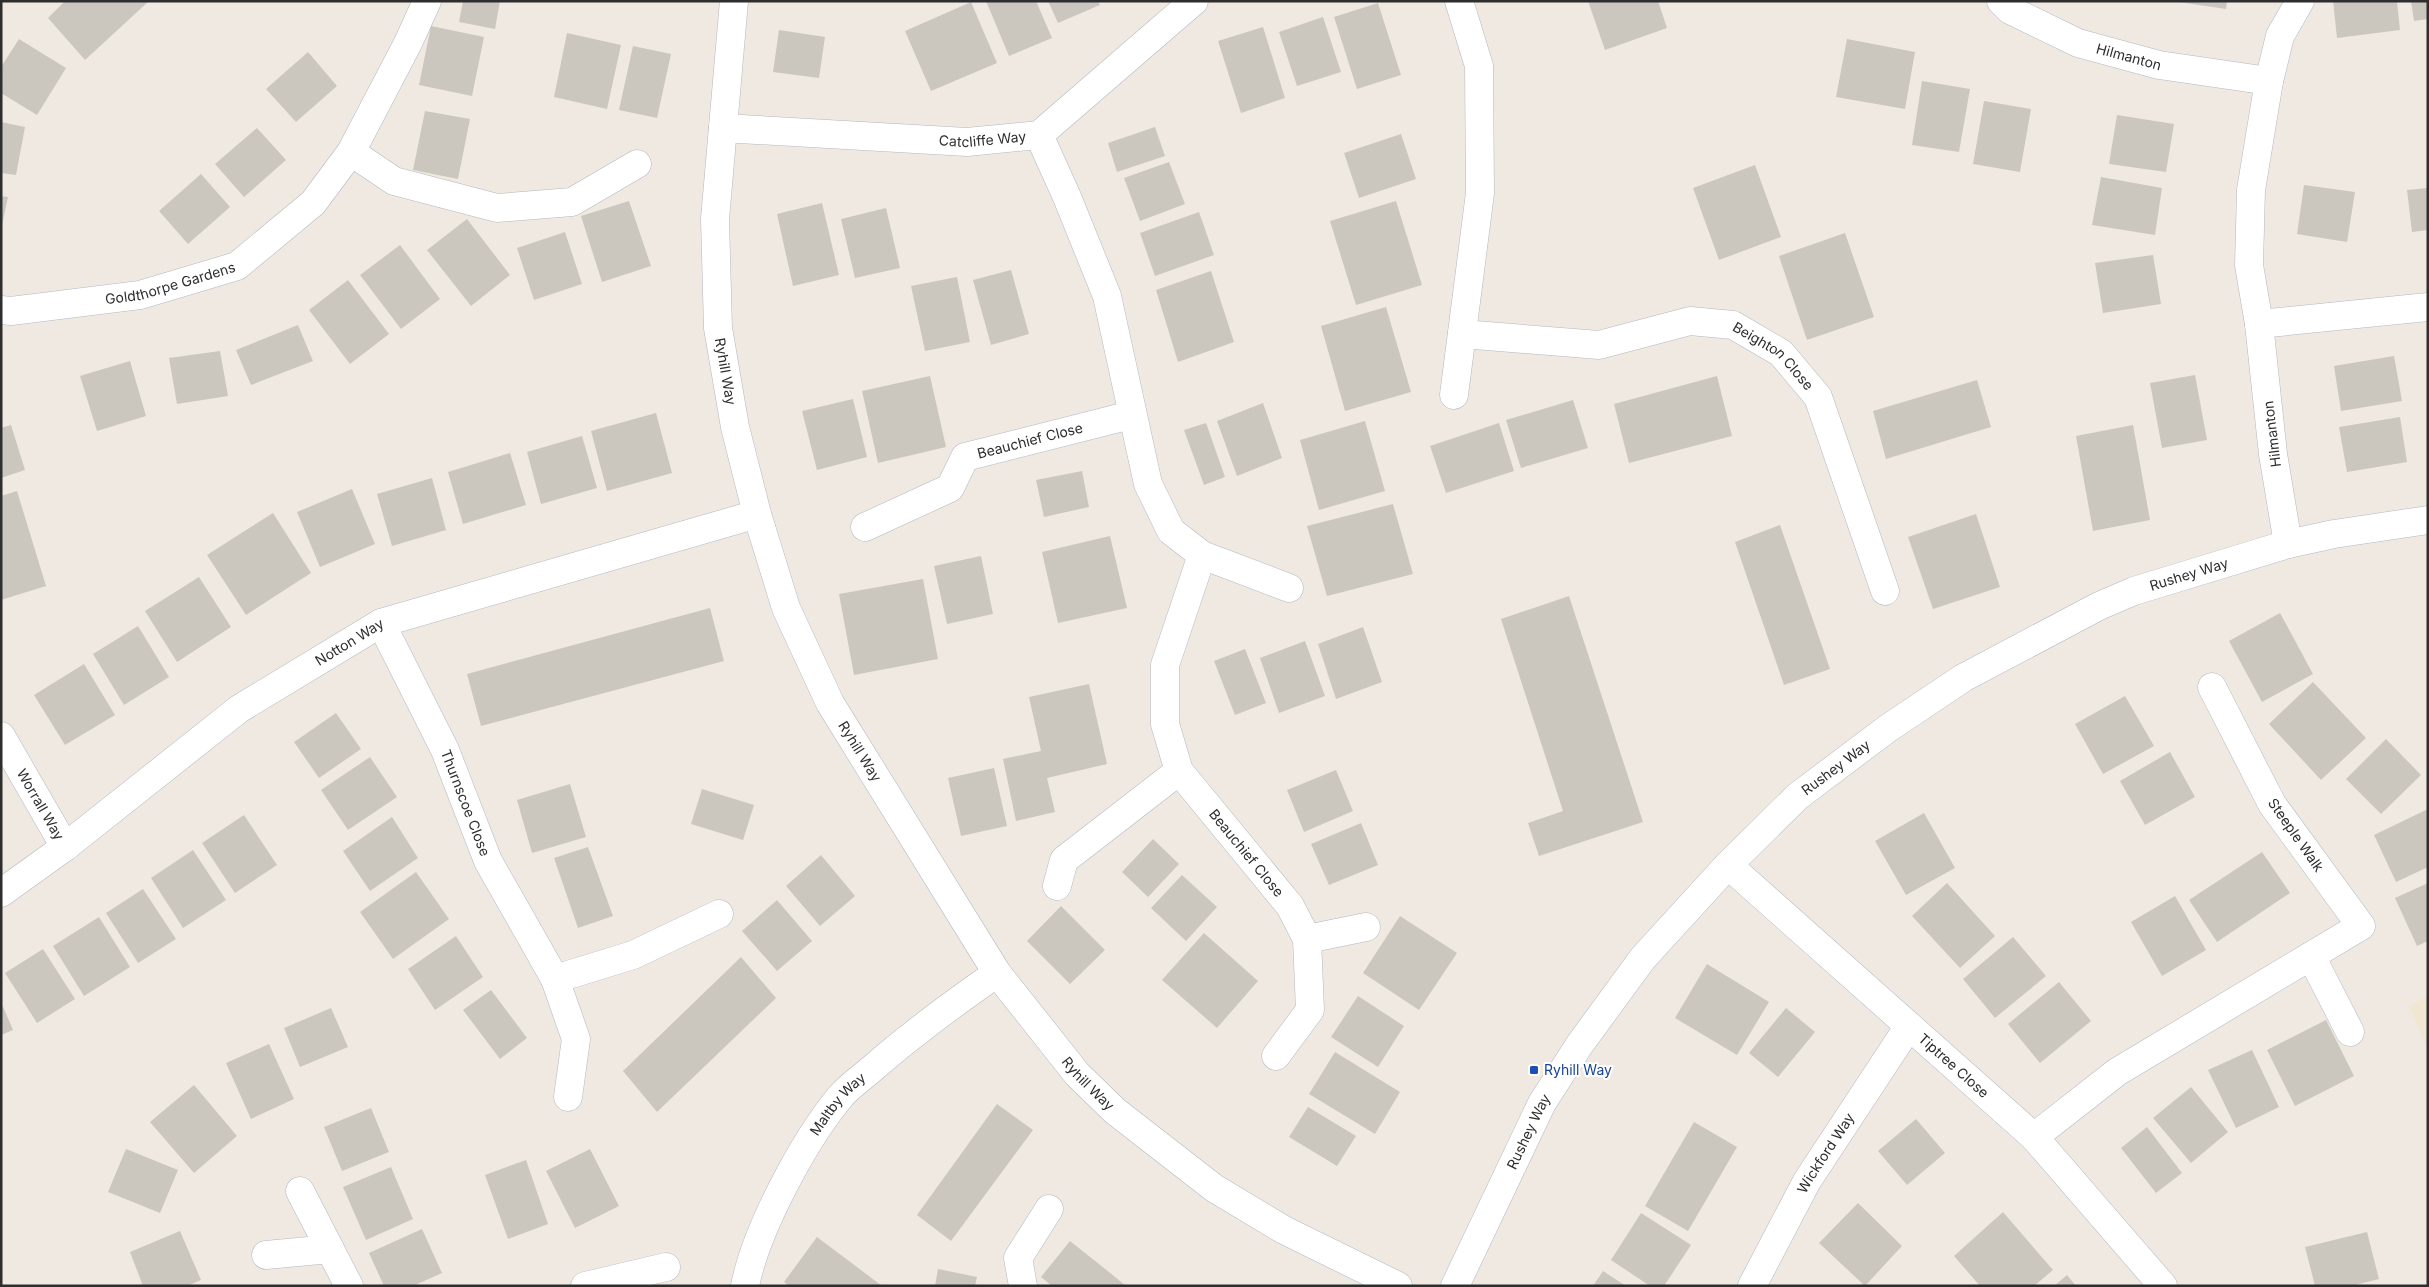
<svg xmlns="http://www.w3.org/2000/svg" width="2429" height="1287" viewBox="0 0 2429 1287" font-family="Inter,sans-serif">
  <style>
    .education { fill: #f0e6d1 }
    .building { fill: #cbc7bf }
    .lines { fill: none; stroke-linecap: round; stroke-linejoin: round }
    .street-casing { stroke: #b4b7c1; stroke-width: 29 }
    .secondary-casing { stroke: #b4b7c1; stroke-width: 29 }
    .street { stroke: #fff; stroke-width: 28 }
    .secondary { stroke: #fff; stroke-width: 28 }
    .transit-dot { fill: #1a4fb4; stroke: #fff; stroke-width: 2 }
    .labels { text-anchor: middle; stroke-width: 4; stroke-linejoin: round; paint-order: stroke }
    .street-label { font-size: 14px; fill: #2e2e2e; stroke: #fff }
    .transit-label { font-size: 14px; fill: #164399; stroke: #fff; text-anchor: start }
  </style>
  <rect width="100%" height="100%" fill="#efe9e1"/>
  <!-- education -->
  <path class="education" d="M2428,996V1049L2409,1006Z"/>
  <!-- building -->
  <path class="building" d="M65,1H149L85,60L48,18Z
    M463,1H500L495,29L459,22Z
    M986,1H1036L1052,38L1009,56Z
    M1048,1H1098L1100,5L1058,23Z
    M1588,1H1658L1667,28L1605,50Z
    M2172,1H2227L2226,9Z
    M2333,1H2397L2400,30L2337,38Z
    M2411,1H2428V19L2414,21Z
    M971,2L997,63L931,91L905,31Z
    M1378,3L1401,75L1357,89L1334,17Z
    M1323,17L1341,72L1297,86L1279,32Z
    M431,26L484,37L472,96L419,85Z
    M1263,27L1285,98L1241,113L1218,41Z
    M779,30L825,37L819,78L773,72Z
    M567,33L621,45L607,109L554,97Z
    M19,39L66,68L37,115L1,93V67Z
    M1847,39L1915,52L1905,109L1836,97Z
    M633,46L671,54L657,118L619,110Z
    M308,52L337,86L296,122L266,89Z
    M1922,81L1970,89L1959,152L1912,145Z
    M1984,101L2031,109L2020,172L1973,164Z
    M425,111L470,119L458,179L413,170Z
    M2117,115L2174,124L2166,172L2109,164Z
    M1,122L25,127L16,175L1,173Z
    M1155,127L1165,156L1117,172L1108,143Z
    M257,128L286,160L244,197L215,164Z
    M1401,134L1416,179L1359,198L1344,153Z
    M1169,162L1185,204L1140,221L1124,178Z
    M1755,165L1781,237L1719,260L1693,188Z
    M201,174L230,207L188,244L159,211Z
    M2101,177L2162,188L2155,235L2092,225Z
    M2304,185L2355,192L2347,242L2297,234Z
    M2428,188V230L2412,232L2407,190Z
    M1,196L8,197L2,225H1Z
    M629,201L651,266L602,282L581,216Z
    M1396,201L1422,285L1356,305L1330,221Z
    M822,203L839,275L793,286L777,214Z
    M886,208L900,268L855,278L841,219Z
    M1199,212L1214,255L1155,276L1140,233Z
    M467,219L510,275L471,306L427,250Z
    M565,232L582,284L534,300L517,248Z
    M1845,233L1874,317L1807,340L1779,256Z
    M400,245L440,299L401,329L360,275Z
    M2153,255L2161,304L2103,313L2095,263Z
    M1011,270L1029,334L991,345L973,280Z
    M1211,271L1234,342L1178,362L1156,290Z
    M957,277L970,342L925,351L911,286Z
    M348,280L389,334L350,364L309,310Z
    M1386,307L1411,392L1345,411L1321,326Z
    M298,325L313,361L251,385L236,350Z
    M220,351L228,396L177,404L169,358Z
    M2394,356L2402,401L2341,411L2334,366Z
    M130,361L146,416L97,431L80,376Z
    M2195,375L2207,440L2162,448L2150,383Z
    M930,376L946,447L878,463L862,391Z
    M1717,376L1732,436L1629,463L1614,404Z
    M1977,380L1991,427L1886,459L1873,411Z
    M853,399L867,457L817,470L802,411Z
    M1573,400L1588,448L1521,468L1506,420Z
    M1263,403L1282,458L1237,476L1217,421Z
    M656,413L672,473L607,491L591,431Z
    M2400,417L2407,462L2347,472L2339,427Z
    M1365,421L1385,491L1319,510L1300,440Z
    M1206,423L1225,477L1204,485L1184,430Z
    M1499,423L1514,471L1446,493L1430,446Z
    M11,425L25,470L1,478V428Z
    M2133,425L2150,520L2093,531L2076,436Z
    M582,436L597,488L541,504L527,452Z
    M510,453L526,505L463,524L448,472Z
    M1082,471L1089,507L1044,517L1036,480Z
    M432,478L446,530L392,546L377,494Z
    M352,489L375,544L320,567L297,512Z
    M17,491L46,586L1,600V496Z
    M1393,504L1413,574L1327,596L1307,526Z
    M273,513L311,573L246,615L207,555Z
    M1976,514L2000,587L1933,609L1908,537Z
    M1780,525L1830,669L1784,685L1735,542Z
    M1110,536L1127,608L1058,623L1042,552Z
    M981,556L993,614L947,624L934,566Z
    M199,577L231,627L177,662L145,611Z
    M923,579L938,659L854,675L839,594Z
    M1569,596L1643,822L1539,856L1528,823L1563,811L1501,619Z
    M710,608L724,661L481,726L467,674Z
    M2280,613L2313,674L2262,702L2229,641Z
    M138,626L169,677L124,705L93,654Z
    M1363,627L1382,682L1336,699L1318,644Z
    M1305,641L1325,696L1279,713L1260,658Z
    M1245,649L1266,703L1235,715L1214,661Z
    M84,664L115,715L65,745L34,695Z
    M2313,682L2366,738L2321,780L2269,724Z
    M1089,684L1107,764L1047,778L1055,812L1016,821L1003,759L1041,751L1029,697Z
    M2125,696L2154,746L2103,774L2075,724Z
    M336,713L361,749L319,778L294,742Z
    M2386,739L2421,775L2381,814L2346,779Z
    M2170,752L2195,797L2145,825L2120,781Z
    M370,757L397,797L348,830L321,790Z
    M994,768L1007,826L961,836L948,778Z
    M1336,770L1353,811L1304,832L1287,790Z
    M570,784L586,837L532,853L517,800Z
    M702,789L754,805L743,840L691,824Z
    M2428,809V867L2396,882L2374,835Z
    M1924,813L1955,868L1906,895L1875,841Z
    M244,815L277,865L235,893L202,843Z
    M392,817L418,858L370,891L343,851Z
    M1361,823L1378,865L1329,885L1311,844Z
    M1153,839L1179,864L1148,897L1122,872Z
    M588,847L613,916L578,928L554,858Z
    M193,850L226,900L183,928L151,878Z
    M2262,852L2290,893L2217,942L2189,900Z
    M821,855L855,896L820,926L786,886Z
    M416,872L449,919L393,959L360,912Z
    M1182,875L1217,907L1186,941L1151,908Z
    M1947,883L1995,936L1960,968L1912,916Z
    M2428,883V941L2417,946L2395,898Z
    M143,889L176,939L138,963L106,913Z
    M2175,896L2206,950L2162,976L2131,922Z
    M777,900L812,941L777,971L742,931Z
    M1061,906L1105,950L1070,984L1027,941Z
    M1400,916L1457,953L1419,1010L1363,973Z
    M99,917L130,967L84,996L53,946Z
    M1204,933L1258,981L1217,1028L1162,980Z
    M456,936L483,977L435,1010L408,969Z
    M2013,937L2046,976L1995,1018L1963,979Z
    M43,949L75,999L37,1023L5,973Z
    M741,957L776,998L657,1112L623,1071Z
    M1707,964L1769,1002L1737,1055L1675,1018Z
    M2059,982L2091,1021L2040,1063L2008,1024Z
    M491,990L527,1038L500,1059L463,1010Z
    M1358,996L1404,1026L1378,1067L1331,1037Z
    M1,1002L13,1030L1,1035Z
    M331,1008L348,1047L300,1067L284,1028Z
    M1786,1008L1815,1032L1778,1077L1749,1053Z
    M2326,1020L2354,1076L2295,1106L2267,1050Z
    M269,1044L294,1099L251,1119L226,1063Z
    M2252,1050L2279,1107L2236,1128L2208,1070Z
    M1335,1052L1400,1092L1375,1134L1309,1094Z
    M194,1085L237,1136L194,1173L150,1122Z
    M2191,1087L2228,1132L2191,1163L2153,1118Z
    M997,1104L1033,1130L951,1241L917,1215Z
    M1308,1107L1356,1136L1337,1166L1289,1137Z
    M371,1108L389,1152L342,1171L324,1127Z
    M1916,1119L1945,1153L1907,1185L1878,1151Z
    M1694,1122L1737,1147L1688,1231L1645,1206Z
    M2147,1127L2182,1173L2156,1193L2121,1148Z
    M126,1149L178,1170L160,1213L108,1192Z
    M590,1149L619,1206L575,1228L546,1171Z
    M526,1160L548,1224L508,1239L485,1175Z
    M391,1167L413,1219L366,1240L343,1187Z
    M1858,1203L1902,1246L1865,1286L1819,1243Z
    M2003,1212L2053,1270L2034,1286H1980L1954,1256Z
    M1641,1213L1691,1245L1664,1286H1650L1611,1260Z
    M422,1229L442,1273L413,1286H384L369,1253Z
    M180,1231L201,1280L187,1286H143L130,1252Z
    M2367,1232L2379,1279L2351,1286H2315L2305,1247Z
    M817,1237L853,1264L882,1286H789L784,1282Z
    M1070,1241L1109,1272L1126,1286H1052L1041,1277Z
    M938,1269L977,1277L975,1286H935Z
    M1603,1271L1626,1286H1593Z
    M2067,1275L2076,1286H2054Z"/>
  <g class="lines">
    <defs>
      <g id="street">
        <path id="s1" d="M734,1L715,219L718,328L735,427L757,514L786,608L830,703L997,973L1077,1074L1115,1111L1214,1188L1284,1230L1398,1286"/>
        <path id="s2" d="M2001,1L2010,10L2078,43L2159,65L2269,81"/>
        <path id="s3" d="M723,128L967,142L1039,135L1194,1"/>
        <path id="s4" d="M1039,135L1067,197L1107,296L1148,484L1171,531L1202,555L1165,665V724L1179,771L1290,906L1307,939L1310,1010L1276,1056"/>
        <path d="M351,152L394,181L497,208L572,202L637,164"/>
        <path id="s5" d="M1,310L11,311L140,295L237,266L313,203L351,152L408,43L427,1"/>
        <path d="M2259,324L2428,307"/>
        <path id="s6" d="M1462,334L1599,345L1690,321L1733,325L1781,353L1818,397L1885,591"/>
        <path d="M1454,395L1480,193L1479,66L1459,1"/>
        <path id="s7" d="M865,527L950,488L965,457L1131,415"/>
        <path d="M2288,544L2273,454L2259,324L2249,265L2251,190L2269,81L2280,36L2300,1"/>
        <path d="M1202,555L1289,588"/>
        <path id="s8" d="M381,623L445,750L488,861L555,979L633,955L719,914"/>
        <path id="s9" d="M1,736L65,847"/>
        <path id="s10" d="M1728,865L2034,1137L2163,1286"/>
        <path d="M1057,886L1064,860L1179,771"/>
        <path id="s11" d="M1,893L65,847L239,709L381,623L757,514"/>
        <path d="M1307,939L1366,927"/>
        <path d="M2311,956L2350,1032"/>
        <path d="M555,979L576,1039L568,1097"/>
        <path d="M2034,1137L2117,1072L2361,926L2272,804L2212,687"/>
        <path d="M300,1191L349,1286"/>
        <path d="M266,1255L330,1249"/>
        <path d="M585,1286L666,1267"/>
        <path id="s12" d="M745,1286C756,1230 803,1142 840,1097C849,1086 863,1077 874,1067C913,1033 954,1003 997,973"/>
        <path d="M1023,1286L1018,1258L1049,1209"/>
        <path id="s13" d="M1752,1286L1807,1181L1909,1026"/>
      </g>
      <g id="secondary">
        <path id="s14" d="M1455,1286L1542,1103L1580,1044L1643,958L1728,865L1798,796L1887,729L1963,678L2099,606L2134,591L2288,544L2334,534L2428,520"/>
      </g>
    </defs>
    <!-- street casing -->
    <use href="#street" class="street-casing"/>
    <!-- secondary casing -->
    <use href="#secondary" class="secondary-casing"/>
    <!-- street -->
    <use href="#street" class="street"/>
    <!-- secondary -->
    <use href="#secondary" class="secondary"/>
  </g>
  <!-- markers -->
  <rect class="transit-dot" x="1529" y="1065" width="10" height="10" rx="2.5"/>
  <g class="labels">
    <!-- street labels -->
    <g class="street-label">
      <text dy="5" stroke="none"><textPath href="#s2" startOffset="141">Hilmanton</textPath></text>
      <text dy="5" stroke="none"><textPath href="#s3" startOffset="260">Catcliffe Way</textPath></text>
      <text dy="5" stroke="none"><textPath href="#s5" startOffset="172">Goldthorpe Gardens</textPath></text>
      <text dy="5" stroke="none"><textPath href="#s6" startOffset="326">Beighton Close</textPath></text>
      <text dy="5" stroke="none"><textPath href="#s1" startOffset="372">Ryhill Way</textPath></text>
      <text transform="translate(2272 434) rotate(-97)" y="5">Hilmanton</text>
      <text dy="5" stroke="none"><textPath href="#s7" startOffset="195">Beauchief Close</textPath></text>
      <text dy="5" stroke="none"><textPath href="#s14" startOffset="1056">Rushey Way</textPath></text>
      <text dy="5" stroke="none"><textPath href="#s11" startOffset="430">Notton Way</textPath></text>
      <text dy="5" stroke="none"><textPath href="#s1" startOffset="778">Ryhill Way</textPath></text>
      <text dy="5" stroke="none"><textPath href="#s14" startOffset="651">Rushey Way</textPath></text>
      <text dy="5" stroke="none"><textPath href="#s8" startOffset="199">Thurnscoe Close</textPath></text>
      <text dy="5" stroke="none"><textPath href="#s9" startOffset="79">Worrall Way</textPath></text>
      <text transform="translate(2296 835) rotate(55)" y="5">Steeple Walk</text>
      <text dy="5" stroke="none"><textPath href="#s4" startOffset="789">Beauchief Close</textPath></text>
      <text dy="5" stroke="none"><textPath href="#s10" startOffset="302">Tiptree Close</textPath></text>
      <text dy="5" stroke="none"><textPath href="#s1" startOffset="1182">Ryhill Way</textPath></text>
      <text dy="5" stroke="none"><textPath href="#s12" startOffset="206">Maltby Way</textPath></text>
      <text dy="5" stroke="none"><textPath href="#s14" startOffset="171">Rushey Way</textPath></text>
      <text dy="5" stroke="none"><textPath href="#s13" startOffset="152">Wickford Way</textPath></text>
    </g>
    <!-- transit labels -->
    <g class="transit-label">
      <text x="1544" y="1075">Ryhill Way</text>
    </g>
  </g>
  <!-- border -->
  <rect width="2429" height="1287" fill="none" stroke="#2e2e2e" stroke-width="5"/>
</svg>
